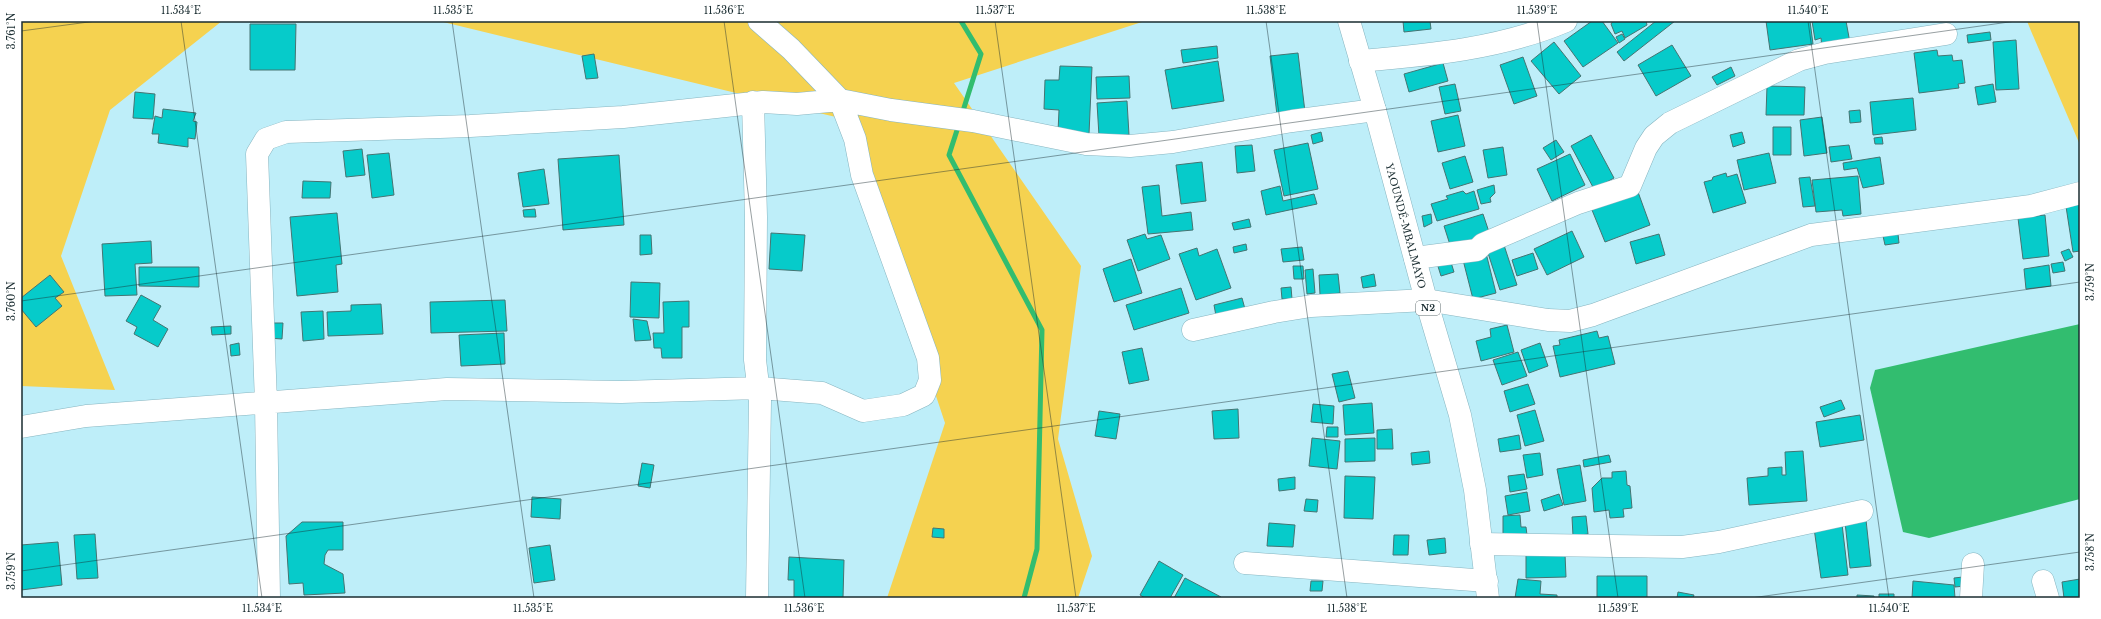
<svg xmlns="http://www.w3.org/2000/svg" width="2101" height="619" viewBox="0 0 2101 619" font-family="'Libre Baskerville',serif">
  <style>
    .green { fill: #f5d250 }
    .water { fill: #32bd6f }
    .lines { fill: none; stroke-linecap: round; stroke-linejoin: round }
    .stream { stroke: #32bd6f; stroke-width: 5 }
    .building { fill: #06cbca; stroke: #457472 }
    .minor-casing { stroke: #87b5c0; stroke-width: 23 }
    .highway-casing { stroke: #87b5c0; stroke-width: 23 }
    .minor { stroke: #fff; stroke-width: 22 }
    .highway { stroke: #fff; stroke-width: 22 }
    .ticks { fill: none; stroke: #1a2d31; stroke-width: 1; stroke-opacity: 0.45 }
    .labels { text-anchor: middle; stroke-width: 3.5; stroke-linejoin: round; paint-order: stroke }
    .shield { fill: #fff; stroke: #5f6c6f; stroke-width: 1 }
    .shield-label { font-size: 9px; font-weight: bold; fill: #1a2d31 }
    .street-label { font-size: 10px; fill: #1a2d31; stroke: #fff }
    .neatline { fill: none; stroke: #1a2d31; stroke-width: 1.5 }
    .ticks-label { font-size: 10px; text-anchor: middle; fill: #1a2d31 }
  </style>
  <rect width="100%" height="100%" fill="#beeef9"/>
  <!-- green -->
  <path class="green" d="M21,21H222L110,110L61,256L115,390L21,386Z
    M439,21H1145L954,83L1081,266L1058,439L1092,556L1078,598H887L945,423L844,119Z
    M2027,21H2080V145L2031,31Z"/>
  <!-- water -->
  <path class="water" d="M2080,324V499L1929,538L1903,532L1870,388L1875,370Z"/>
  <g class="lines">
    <!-- stream -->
    <path class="stream" d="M961,21L981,54L962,114
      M959,124L949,155L1042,330L1037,549L1024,598"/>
  </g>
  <!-- building -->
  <path class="building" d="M1403,21H1430L1431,29L1404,32Z
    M1592,21H1602L1618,43L1583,67L1564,41Z
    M1613,21H1646L1647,25L1625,38L1622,31L1615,34L1611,24Z
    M1656,21H1675L1624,61L1617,52Z
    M1766,21H1810L1813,44L1770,50Z
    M1812,21H1846L1850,43L1822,48L1821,38L1815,40Z
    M250,24H296L295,70H250Z
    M1990,32L1991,40L1968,43L1967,35Z
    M1622,34L1625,39L1619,43L1616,37Z
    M2016,40L2019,89L1996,90L1993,42Z
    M1554,42L1581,76L1559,94L1531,61Z
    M1672,45L1691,76L1656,96L1638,65Z
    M1217,46L1218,58L1183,63L1181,50Z
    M1937,50L1938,56L1952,55L1953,61L1962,60L1965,83L1958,84L1959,88L1919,93L1914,53Z
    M1298,53L1305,112L1277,115L1270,56Z
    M594,54L598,78L586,79L582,56Z
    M1523,57L1537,96L1514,104L1500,65Z
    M1218,61L1224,101L1172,109L1165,70Z
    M1443,63L1448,81L1409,92L1404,74Z
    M1060,66L1092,67L1089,134L1058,132L1059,110L1044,109L1045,80H1059Z
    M1731,67L1735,76L1717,85L1712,77Z
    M1129,76L1130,98L1097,99L1096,77Z
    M1455,84L1461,111L1445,114L1439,87Z
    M1993,84L1996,102L1978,105L1975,87Z
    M1767,86L1805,87L1804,115H1766Z
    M135,92L155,94L153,119L133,118Z
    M1913,98L1916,130L1873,135L1870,102Z
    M1127,101L1129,135L1099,136L1097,103Z
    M163,109L196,113L193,121L197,122L195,139L188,138V147L158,143L159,134H152L155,116L162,118Z
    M1860,110L1861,122L1850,123L1849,111Z
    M1458,115L1465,146L1438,152L1431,121Z
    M1822,117L1827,153L1804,156L1800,120Z
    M1773,127H1791V155H1773Z
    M1321,132L1323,141L1313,144L1311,135Z
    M1742,132L1745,143L1733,147L1730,135Z
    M1591,135L1614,178L1594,189L1571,146Z
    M1882,137L1883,144H1875L1874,138Z
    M1556,140L1564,152L1551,160L1543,148Z
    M1308,143L1318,189L1284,196L1274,150Z
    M1252,145L1255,171L1237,173L1235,146Z
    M1849,145L1852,159L1831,162L1829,147Z
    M1503,147L1507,175L1488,178L1483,150Z
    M362,149L365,175L346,177L343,151Z
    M389,153L394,195L372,198L367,155Z
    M1769,153L1776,183L1744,190L1737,160Z
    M1570,154L1585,185L1552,201L1537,169Z
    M619,155L624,225L563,230L558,159Z
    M1465,156L1473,182L1450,189L1442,163Z
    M1880,157L1884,184L1863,188L1857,168L1844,170L1843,163Z
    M1202,162L1206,201L1181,204L1176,165Z
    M544,169L549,204L523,207L518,173Z
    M1726,173L1727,177L1737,174L1746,203L1713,213L1704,182L1712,180L1713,177Z
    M1858,176L1861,214L1843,216L1842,210L1816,212L1812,180Z
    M1810,177L1815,206L1803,207L1799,178Z
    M303,181L331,182L330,198H302Z
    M1159,185L1162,216L1191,212L1193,230L1148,234L1142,187Z
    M1494,185L1495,193L1490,198L1491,202L1481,204L1477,190Z
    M1280,186L1283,201L1314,194L1317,204L1266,215L1261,191Z
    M1463,191L1466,194L1474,191L1479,209L1437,221L1431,204L1448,199L1446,196Z
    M1638,192L1650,225L1605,242L1592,210Z
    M2080,198V251L2073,252L2065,200Z
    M535,209L536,217H524L523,210Z
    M337,213L342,264L336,265L338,292L297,296L290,217Z
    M1431,214L1432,223L1424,227L1422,216Z
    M1483,214L1491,238L1452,251L1444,226Z
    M2045,215L2049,256L2023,259L2018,218Z
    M1249,219L1251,227L1234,230L1232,223Z
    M1572,231L1584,257L1547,275L1534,249Z
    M771,233L805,235L802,271L769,269Z
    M1145,234L1147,239L1161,235L1170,259L1138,271L1127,240Z
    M1659,234L1665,255L1636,264L1630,242Z
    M1898,234L1899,243L1885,245L1883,236Z
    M640,235H651L652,254L640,255Z
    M151,241L152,263L135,264L137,295L105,296L102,244Z
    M1503,242L1517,285L1500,290L1486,247Z
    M1246,244L1247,250L1234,253L1233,247Z
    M1302,247L1304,260L1283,262L1281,249Z
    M1197,248L1199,256L1217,249L1231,288L1196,300L1179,254Z
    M1485,249L1496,293L1473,299L1462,256Z
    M2069,249L2073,257L2065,261L2061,252Z
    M1533,253L1538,269L1517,276L1512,260Z
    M1449,256L1454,272L1441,276L1436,260Z
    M1131,259L1142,293L1114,302L1103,269Z
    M2063,262L2065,271L2053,273L2051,264Z
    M2049,265L2051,286L2026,289L2024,269Z
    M1293,266H1303L1304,279H1294Z
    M139,267H199V287L139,286Z
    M1313,269L1315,293L1307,294L1305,270Z
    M1338,274L1340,293L1320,295L1319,275Z
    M1374,274L1376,286L1363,288L1361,277Z
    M50,275L64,292L55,298L62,306L36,327L21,309V298Z
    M631,282L660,283L659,318L630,317Z
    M1291,287L1292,299H1282L1281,288Z
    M1181,288L1189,313L1134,330L1126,305Z
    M141,295L161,306L153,320L168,329L158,347L134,334L137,327L126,321Z
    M1242,298L1245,309L1216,316L1214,305Z
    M505,300L507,331L431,333L430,302Z
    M689,301V327H682V358H662L661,348H654L653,333H664L663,302Z
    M381,304L383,334L328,336L327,312L351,311V305Z
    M323,311L324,339L303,341L301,312Z
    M633,319L647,321L651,340L635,341Z
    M269,323H283L282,339L268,338Z
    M1507,325L1514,352L1481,361L1476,341L1491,337L1490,329Z
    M231,326V334L212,335L211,327Z
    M1597,331L1599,338L1608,336L1615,364L1560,377L1553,346L1560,345L1559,340Z
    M504,333L505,364L461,366L459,335Z
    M239,343L240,355L231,356L230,345Z
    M1540,343L1548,366L1529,373L1521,350Z
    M1142,348L1149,380L1129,384L1122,352Z
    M1518,352L1527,376L1502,385L1493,360Z
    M1348,371L1355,398L1339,402L1332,374Z
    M1528,384L1535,404L1510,412L1504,391Z
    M1841,400L1845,409L1824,417L1820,407Z
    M1372,403L1374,433L1345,435L1343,405Z
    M1313,404L1334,406L1333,424L1311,422Z
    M1238,409L1239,438L1214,439L1212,411Z
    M1535,410L1544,441L1525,446L1517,415Z
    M1099,411L1120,414L1116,439L1095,436Z
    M1860,415L1864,440L1820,447L1816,422Z
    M1327,427H1338V437H1326Z
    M1392,429L1393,449H1377V430Z
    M1519,435L1521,449L1500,452L1498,439Z
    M1312,438L1340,441L1337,469L1309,466Z
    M1375,438V461L1345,462V439Z
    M1429,451L1430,463L1412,465L1411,453Z
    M1803,451L1807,501L1749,505L1747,478L1768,476V468L1782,467V475H1786L1785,452Z
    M1540,453L1543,475L1527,478L1523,455Z
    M1609,455L1611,462L1584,467L1583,460Z
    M642,463L654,465L650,488L638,486Z
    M1580,465L1586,501L1564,505L1557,469Z
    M1626,471L1627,485L1630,486L1632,508L1623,509L1624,517L1610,518L1609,510L1594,512L1592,488L1602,478H1612V472Z
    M1524,474L1527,489L1510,492L1508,476Z
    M1345,476L1375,477L1373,519L1344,518Z
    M1295,477V489L1279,491L1278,479Z
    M1527,492L1530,511L1508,515L1505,496Z
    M1559,494L1563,505L1544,511L1541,500Z
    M532,497L561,499L560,519L531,517Z
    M1306,499L1318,500L1317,512L1304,511Z
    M1520,515L1521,527H1526L1527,535L1503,536V516Z
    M1586,516L1588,534L1573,536L1572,517Z
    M1866,520L1871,566L1850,568L1845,522Z
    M302,522H343V550H328L325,555L324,564L343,574L345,593L304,595L303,583L289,584L286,536Z
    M1269,523L1295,525L1293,547L1267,546Z
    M1842,524L1848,575L1821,578L1814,528Z
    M933,528L944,529V538L932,537Z
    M95,534L98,578L77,579L74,535Z
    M1394,535H1409L1408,555H1393Z
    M1445,538L1446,553L1429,555L1427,540Z
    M58,542L62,585L21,590V545Z
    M550,545L555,580L534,583L529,548Z
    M1565,554L1566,577L1526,578V555Z
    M789,557L844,560L843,598H794V580H788Z
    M1159,561L1183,575L1170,598H1145L1140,595Z
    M1597,576H1647V598H1597Z
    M1963,577L1965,586L1955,587L1954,578Z
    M1185,578L1221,597V598H1174Z
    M1518,579L1541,581L1540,594L1557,595V598H1515Z
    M2080,579V598H2064L2062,582Z
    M1311,581H1323L1322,591H1310Z
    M1913,581L1954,585L1955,598H1912Z
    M1678,592L1694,595L1693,598H1677Z
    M1879,594H1894V598H1879Z
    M1857,595L1874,596V598H1857Z"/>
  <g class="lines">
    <defs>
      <path id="minor" d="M1360,61C1429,55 1500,49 1566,21
        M753,102L756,217L755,360L760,401L757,598
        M1415,258L1477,250L1483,244L1578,203L1630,186L1646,148L1654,136L1670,123L1799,60L1825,53L1946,34
        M1193,330L1274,312L1311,306L1426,300L1548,320L1570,321L1593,315L1811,235L2031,206L2080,193
        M21,427L86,416L447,389L621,392L759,388L822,393L863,411L903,405L924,395L930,380L928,358L862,175L855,139L840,100L791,49L759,21
        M1481,544L1682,547L1719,542L1862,511
        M1245,563L1487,581
        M2043,581L2048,598
        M269,598L266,403L257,154L266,139L286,132L470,126L623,117L763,102L797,104L840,100L891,110L973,121L1086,144L1130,146L1173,142L1292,121L1375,110
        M1971,598L1973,564"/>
      <path id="highway" d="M1349,21L1375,110L1426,300L1460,415L1475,490L1488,598"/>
    </defs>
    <!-- minor casing -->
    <use href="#minor" class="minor-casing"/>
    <!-- highway casing -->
    <use href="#highway" class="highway-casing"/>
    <!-- minor -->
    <use href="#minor" class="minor"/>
    <!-- highway -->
    <use href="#highway" class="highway"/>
  </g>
  <!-- ticks -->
  <path class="ticks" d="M181,21L262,598M452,21L534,598M724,21L805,598M995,21L1076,598M1266,21L1347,598M1537,21L1618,598M1808,21L1889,598M2079,21L2080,28M21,31L96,21M21,301L2016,21M21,571L2080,282M1751,598L2080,552"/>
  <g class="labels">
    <!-- shield labels -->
    <rect class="shield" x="1416" y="301" width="24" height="14" rx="3"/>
    <g class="shield-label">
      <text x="1428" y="311">N2</text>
    </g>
    <!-- street labels -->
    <g class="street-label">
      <text transform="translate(1406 226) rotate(75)" y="4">YAOUNDÉ-MBALMAYO</text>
    </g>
  </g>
  <!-- border -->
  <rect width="2101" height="619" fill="none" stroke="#ffffff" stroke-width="44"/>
  <rect x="22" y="22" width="2057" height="575" class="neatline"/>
  <g class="ticks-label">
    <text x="181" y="14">11.534°E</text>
    <text x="453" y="14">11.535°E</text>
    <text x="724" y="14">11.536°E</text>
    <text x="995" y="14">11.537°E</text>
    <text x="1266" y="14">11.538°E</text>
    <text x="1537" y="14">11.539°E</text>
    <text x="1808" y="14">11.540°E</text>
    <text transform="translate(11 31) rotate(-90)" y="4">3.761°N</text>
    <text transform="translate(2090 282) rotate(-90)" y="4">3.759°N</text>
    <text transform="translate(11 301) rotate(-90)" y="4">3.760°N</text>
    <text transform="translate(2090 552) rotate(-90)" y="4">3.758°N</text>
    <text transform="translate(11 571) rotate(-90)" y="4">3.759°N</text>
    <text x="262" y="612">11.534°E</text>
    <text x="533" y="612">11.535°E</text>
    <text x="804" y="612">11.536°E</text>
    <text x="1076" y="612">11.537°E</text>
    <text x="1347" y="612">11.538°E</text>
    <text x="1618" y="612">11.539°E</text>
    <text x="1889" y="612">11.540°E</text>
  </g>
</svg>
